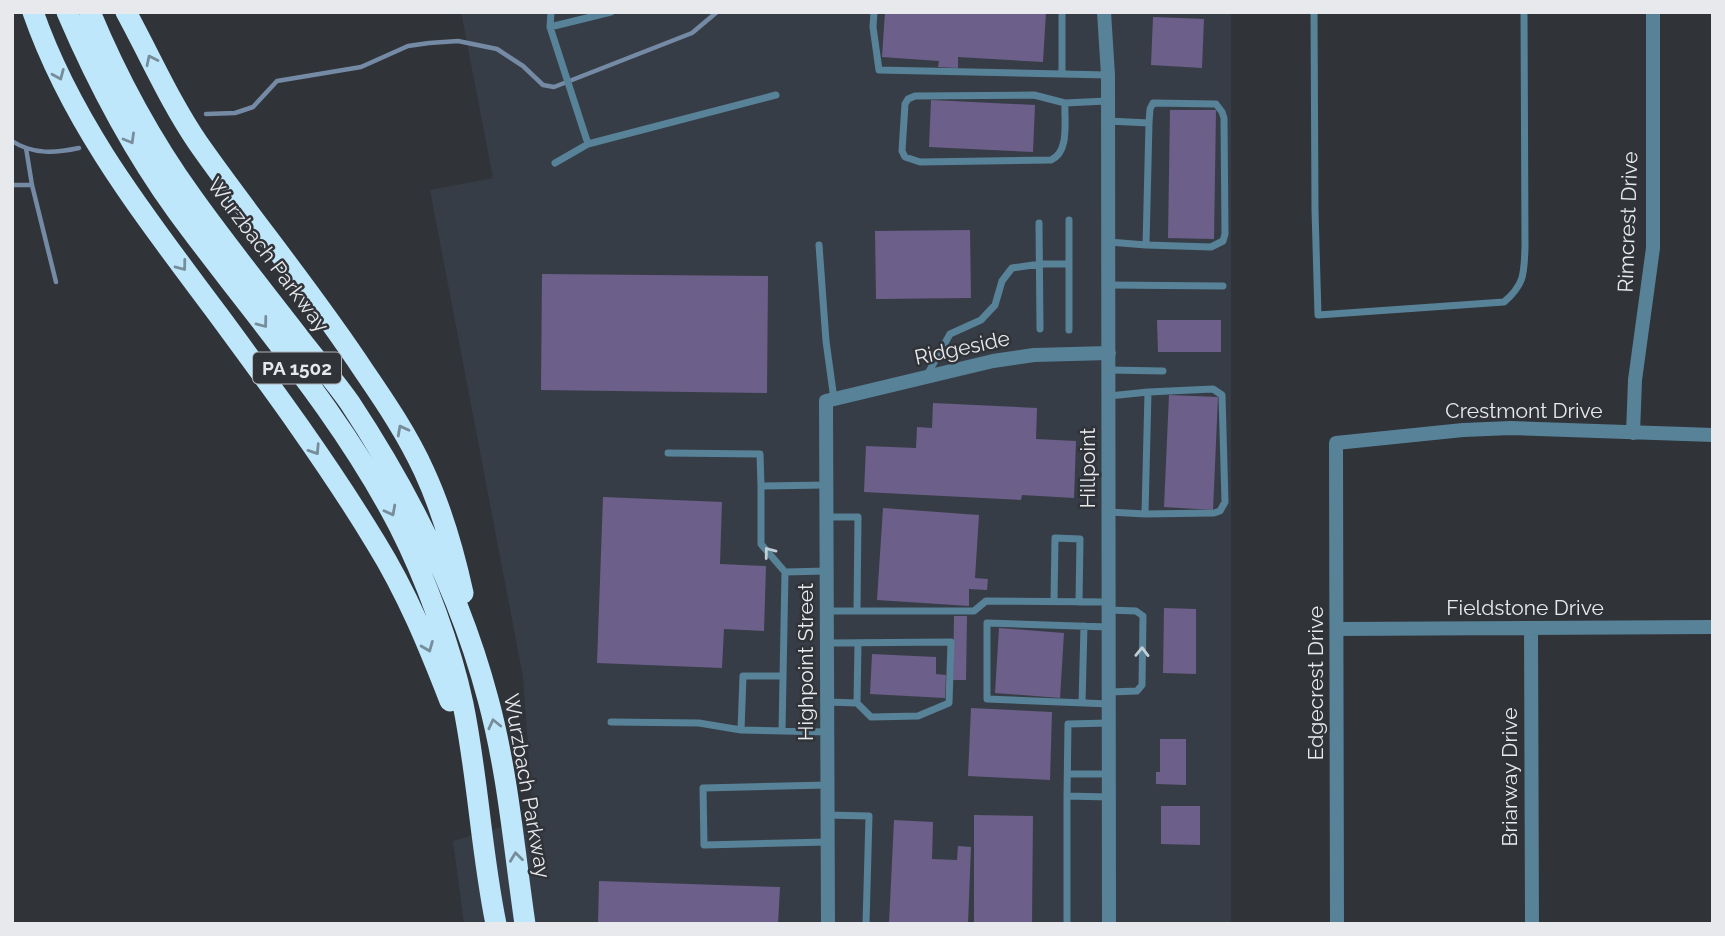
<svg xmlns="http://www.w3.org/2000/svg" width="1725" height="936" viewBox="0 0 1725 936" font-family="Raleway,sans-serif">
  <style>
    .built { fill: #373d46 }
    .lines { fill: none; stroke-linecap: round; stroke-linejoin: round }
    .stream { stroke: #748aa5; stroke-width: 4.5 }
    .building { fill: #6c5f8a }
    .lane { stroke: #578298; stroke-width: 7 }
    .street { stroke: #578298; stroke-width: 14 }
    .highway { stroke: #bee7fc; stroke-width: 21 }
    .oneway { stroke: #778d9a }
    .oneway2 { stroke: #c3cfd7 }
    .labels { text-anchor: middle; stroke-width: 5; stroke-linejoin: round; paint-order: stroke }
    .shield { fill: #303338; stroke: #b0b2b6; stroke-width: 2 }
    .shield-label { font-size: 19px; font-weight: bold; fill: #e7e9ec }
    .street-label { font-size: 21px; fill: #e7e9ec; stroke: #303338 }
  </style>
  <rect width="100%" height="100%" fill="#303338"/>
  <!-- built -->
  <path class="built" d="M461,12H1231V924H464L453,841L533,818L523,677L430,190L493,178Z"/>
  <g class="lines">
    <!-- stream -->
    <path class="stream" d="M206,114L235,113L253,107L277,81L361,67L408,46L429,43L458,41L497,49L523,66L543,85L554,87L692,33L717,12
      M12,141C33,155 56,153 79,148
      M26,148L32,185L56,282
      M12,185H32"/>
  </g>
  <!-- building -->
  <path class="building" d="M885,12H1046L1043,62L958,57V68L938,67L939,61L882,57Z
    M1153,17L1204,19L1202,68L1151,65Z
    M931,100L1035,105L1033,152L929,147Z
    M1170,110H1216L1214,239L1168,238Z
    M970,230L971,298L876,299L875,231Z
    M542,274L768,276L767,393L541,390Z
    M1157,320H1221V352H1158Z
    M1169,395L1218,397L1213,510L1164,507Z
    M933,403L1037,408L1036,439L1076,441L1074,498L1022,495L1021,500L864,492L866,446L916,448L917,427L932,428Z
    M603,497L722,502L720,564L766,566L764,631L724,629L722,668L597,663Z
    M883,508L979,515L975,578L988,579L987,590L969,589V606L877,600Z
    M1164,608L1196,609V674L1163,673Z
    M954,616H967L966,680H953Z
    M999,628L1064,633L1060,698L995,693Z
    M872,654L936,657V674L946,675L945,698L870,694Z
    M971,708L1052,712L1050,780L968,776Z
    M1160,739H1186V785L1156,784V772H1160Z
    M1161,806H1200V845L1161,844Z
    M974,815L1033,816L1032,924H974Z
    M894,820L933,822L932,859L957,860L958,846L971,847L968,924H889Z
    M599,881L780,887L778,924H598Z"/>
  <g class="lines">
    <!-- lane -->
    <path class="lane" d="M551,12L550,27L611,12
      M874,12L873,27L879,70L1108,75
      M1062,12V74
      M1314,12L1315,210L1318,315L1504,302C1525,284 1524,273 1525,247L1524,12
      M550,27L588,144L555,163
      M1065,103C1064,120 1070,152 1051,160L920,162L905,157L902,151L905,104L908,99L915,96L1034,95L1065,103L1107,101
      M1108,121L1149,123L1146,245L1109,242
      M588,144L776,95
      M1069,220V330
      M1039,223L1040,329
      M819,245L826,341L834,399
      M1146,245L1211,247L1223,241L1225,234L1224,118L1222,112L1216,104L1153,103L1150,109L1149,123
      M1109,285L1223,286
      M1109,370L1163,371
      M927,375L950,334L981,320L995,305L1002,281L1012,268L1040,264H1069
      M668,453L760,454L761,486
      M826,485L761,486V544L785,572L827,571
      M1109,512L1145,514L1148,392L1109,396
      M1145,514L1214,513L1220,511L1225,502L1222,395L1213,389L1148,392
      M827,517H858L857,611
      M1054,601L1055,538L1080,539L1079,602
      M1109,610L1136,611L1143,616L1142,685L1137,691L1110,692
      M827,611H974L986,601L1109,602
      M1108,627L987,623V699L1110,704
      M827,702L857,703L871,717L918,716L949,703L951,642L827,643
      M857,703L858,643
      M1082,703L1084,626
      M611,722L699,723L741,730L827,732
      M1109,723L1068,724L1067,796L1109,797
      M741,730L743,676H783
      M782,731L785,572
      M1068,774H1109
      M827,785L703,788L704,845L828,842
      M827,815L869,816L866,924
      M1067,924V796"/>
    <!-- street -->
    <path class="street" d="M1104,12L1108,75L1109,924
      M1633,433L1635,380L1653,248V12
      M1337,629L1713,627
      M1531,629L1532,924
      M828,924L826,401L993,361L1034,355L1109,353
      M1337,924L1336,443L1463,430L1511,428L1713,435"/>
    <!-- highway -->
    <path class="highway" d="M33,12C72,124 144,215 214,309C270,385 327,462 376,543C407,593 429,647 450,701
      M67,12C97,82 132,149 177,211C253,315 339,410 399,526C425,577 451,647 463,704C478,777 481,851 496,924
      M90,12C117,77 151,140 192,197C229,249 269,298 308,349C322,367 337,384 350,403C410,494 460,593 488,699C508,773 514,849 525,924
      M126,12C150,56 170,102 198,143C252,220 312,292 364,371C386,403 408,436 424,471C442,510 454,552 463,593"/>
  </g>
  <!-- one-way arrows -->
  <defs><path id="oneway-chevron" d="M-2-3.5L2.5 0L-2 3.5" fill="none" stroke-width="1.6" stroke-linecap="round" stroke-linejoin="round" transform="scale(1.75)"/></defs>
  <g class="oneway">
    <use href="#oneway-chevron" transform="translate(151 60) rotate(-116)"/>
    <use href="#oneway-chevron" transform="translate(59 75) rotate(67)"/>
    <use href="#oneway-chevron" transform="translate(130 139) rotate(60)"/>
    <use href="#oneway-chevron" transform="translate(182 266) rotate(53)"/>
    <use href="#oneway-chevron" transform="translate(263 323) rotate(53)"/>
    <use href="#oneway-chevron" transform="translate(402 430) rotate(-118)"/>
    <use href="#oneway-chevron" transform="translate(315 450) rotate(57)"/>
    <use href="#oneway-chevron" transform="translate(391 511) rotate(62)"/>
    <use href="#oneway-chevron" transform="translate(428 647) rotate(68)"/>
    <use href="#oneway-chevron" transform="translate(494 724) rotate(-103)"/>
    <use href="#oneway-chevron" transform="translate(516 857) rotate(-97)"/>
  </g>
  <g class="oneway2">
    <use href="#oneway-chevron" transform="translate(769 552) rotate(-127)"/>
    <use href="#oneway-chevron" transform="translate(1142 652) rotate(-89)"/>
  </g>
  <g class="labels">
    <!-- shield labels -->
    <rect class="shield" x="253" y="352.5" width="88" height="31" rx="5"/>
    <g class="shield-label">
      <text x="297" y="375">PA 1502</text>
    </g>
    <!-- street labels -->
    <g class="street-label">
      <text transform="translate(1628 222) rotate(-88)" y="7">Rimcrest Drive</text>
      <text transform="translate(268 255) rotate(53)" y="7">Wurzbach Parkway</text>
      <text transform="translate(962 348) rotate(-12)" y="7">Ridgeside</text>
      <text x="1524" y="418">Crestmont Drive</text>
      <text transform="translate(1088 468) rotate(-90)" y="7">Hillpoint</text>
      <text x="1525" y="615">Fieldstone Drive</text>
      <text transform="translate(806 662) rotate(-90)" y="7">Highpoint Street</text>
      <text transform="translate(1316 683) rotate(-90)" y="7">Edgecrest Drive</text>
      <text transform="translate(1510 777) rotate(-90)" y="7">Briarway Drive</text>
      <text transform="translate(527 786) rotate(80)" y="7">Wurzbach Parkway</text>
    </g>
  </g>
  <!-- border -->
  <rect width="1725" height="936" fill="none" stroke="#e7e9ec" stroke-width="28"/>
</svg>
